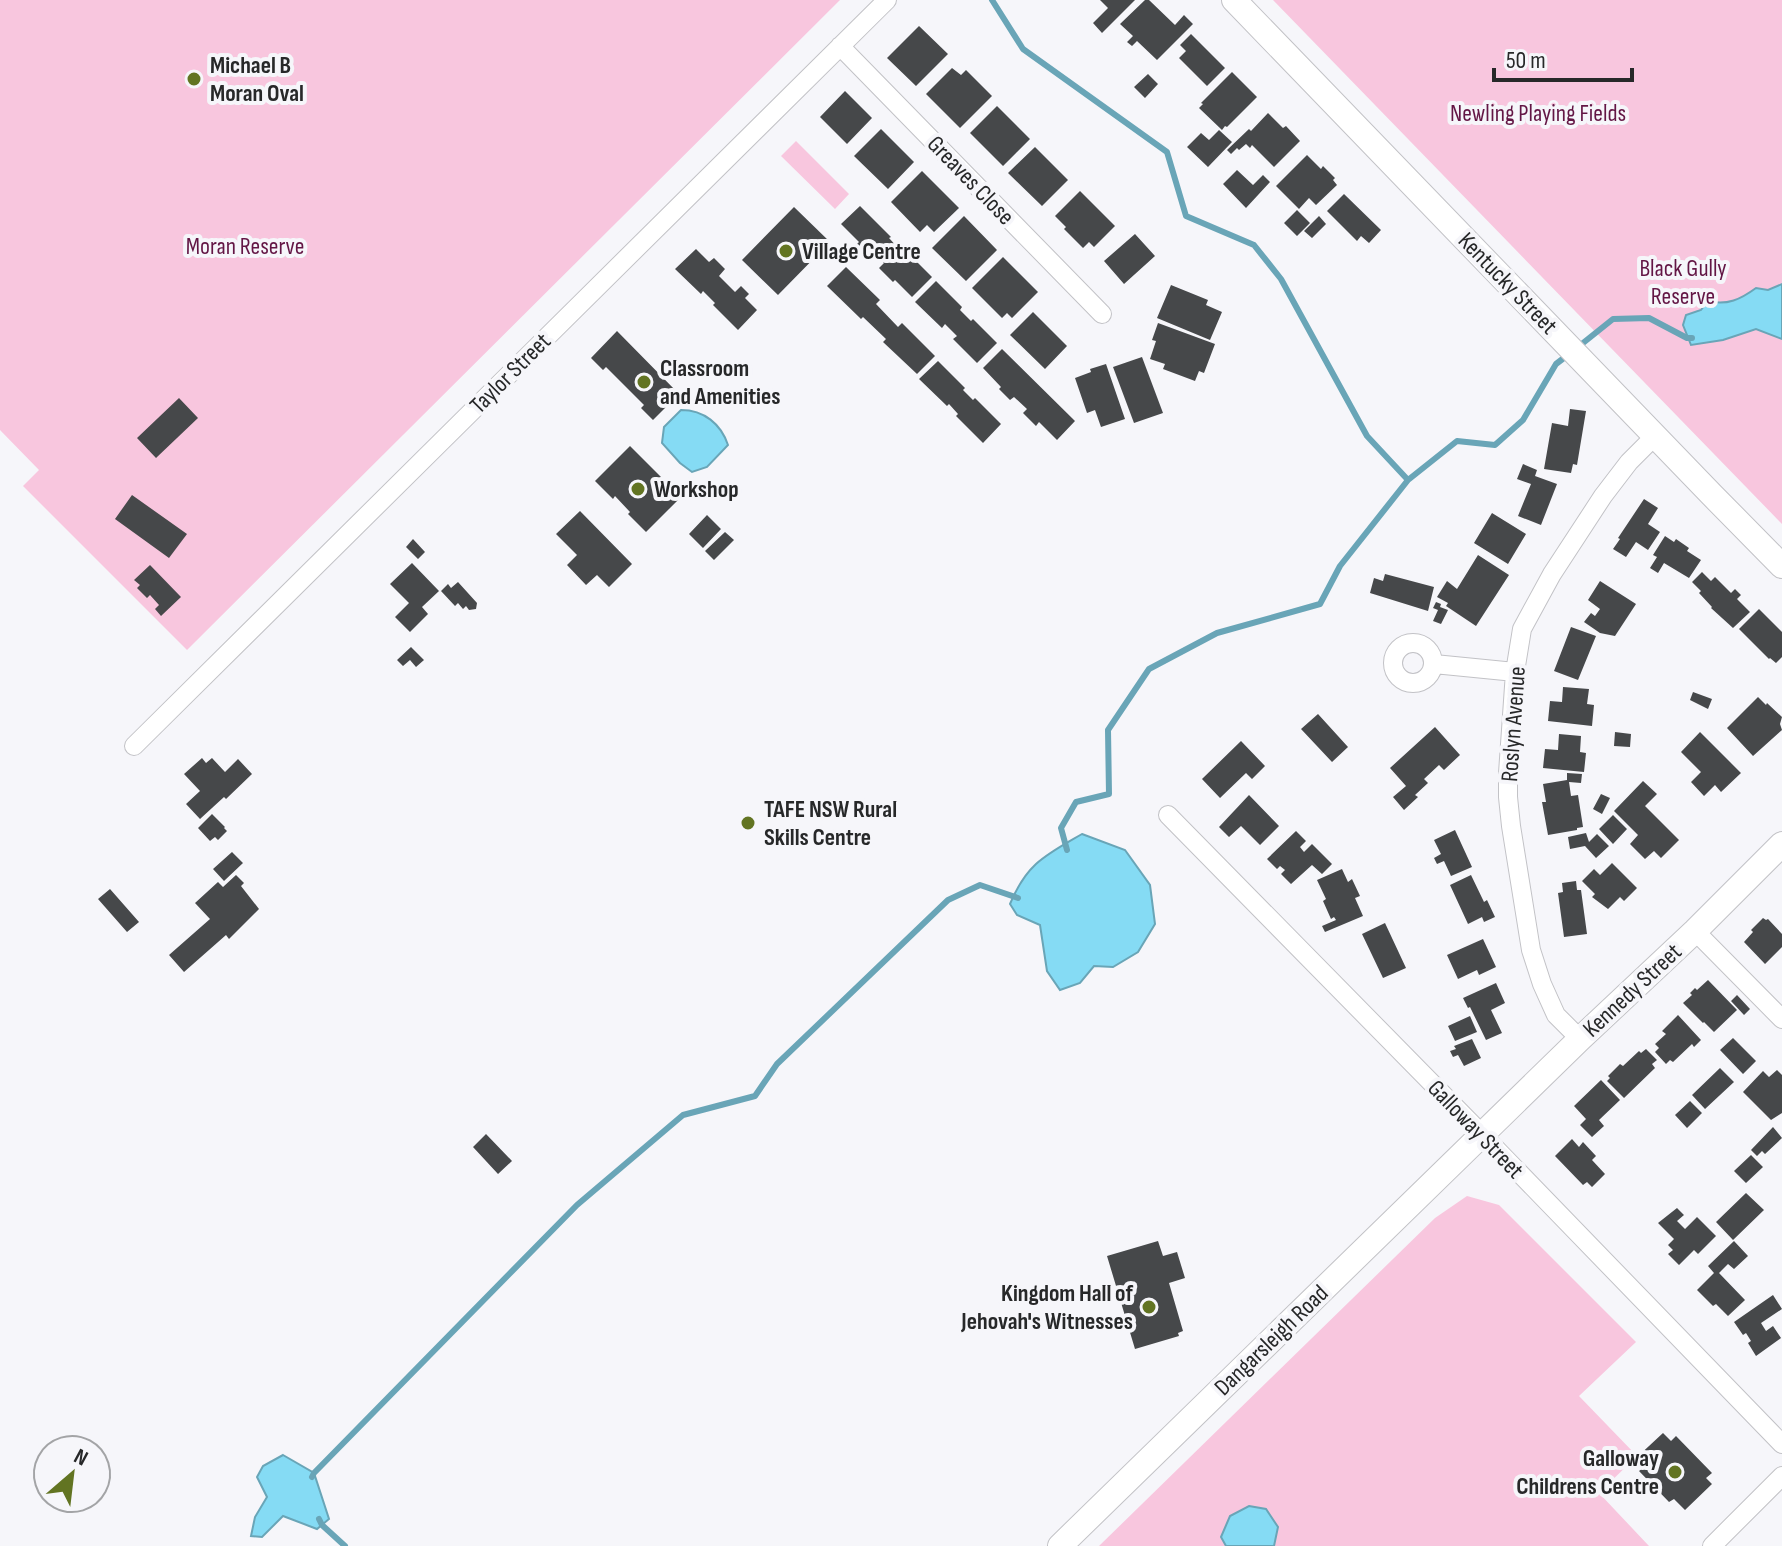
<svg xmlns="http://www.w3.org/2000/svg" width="1782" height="1546" viewBox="0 0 1782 1546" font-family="'Sofia Sans Condensed',sans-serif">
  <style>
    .green { fill: #f8c6de }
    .water { fill: #85dbf4; stroke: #69a5b7; stroke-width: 2 }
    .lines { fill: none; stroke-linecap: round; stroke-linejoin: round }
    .stream { stroke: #69a5b7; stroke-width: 6 }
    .building { fill: #46484a }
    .minor-casing { stroke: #c2c2c6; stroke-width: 20 }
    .tertiary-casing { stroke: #c2c2c6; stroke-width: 26 }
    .minor { stroke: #fff; stroke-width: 18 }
    .tertiary { stroke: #fff; stroke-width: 24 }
    .poi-dot { fill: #627422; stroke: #f6f6fa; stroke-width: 3 }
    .labels { text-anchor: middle; stroke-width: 8; stroke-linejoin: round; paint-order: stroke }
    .poi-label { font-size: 24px; font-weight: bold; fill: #272829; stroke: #f6f6fa; text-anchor: start }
    .park-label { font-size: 24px; fill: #631645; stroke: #f6f6fa }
    .street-label { font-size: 24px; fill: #272829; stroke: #f6f6fa }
  </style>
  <rect width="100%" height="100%" fill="#f6f6fa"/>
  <!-- green -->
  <path class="green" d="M0,0H840L187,650L23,486L39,470L0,430Z
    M1273,0H1782V524Z
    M796,141L849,194L835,209L781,156Z
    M1467,1196L1499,1205L1636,1342L1579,1396L1637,1456L1599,1493L1649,1546H1099L1435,1218Z"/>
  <!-- water -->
  <path class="water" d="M1782,284V339L1756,329L1723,340L1691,345L1683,325L1686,315L1701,310L1708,301C1727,306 1741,299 1756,288L1768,290Z
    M681,410C704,410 721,424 728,445L707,467L692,472L680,463L662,443L664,427Z
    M1082,834L1125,850L1150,885L1155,924L1138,952L1113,967L1094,966L1080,983L1060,990L1047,971L1040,925L1017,915L1010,904C1027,863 1046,855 1082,834Z
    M283,1455L314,1473L329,1519L317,1529L283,1516L262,1537L251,1536L255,1517L267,1497L257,1477L263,1466Z
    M1249,1506L1266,1509L1278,1527L1274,1546H1226L1221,1537L1230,1516Z"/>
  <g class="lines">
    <!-- stream -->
    <path class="stream" d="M992,0L1023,49L1167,152L1186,216L1254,245L1281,279L1367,436L1408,480
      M1578,347L1613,319L1649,318L1687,338H1692
      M1067,850L1061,828L1076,802L1109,794L1108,730L1149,669L1217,633L1320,604L1340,566L1408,480L1457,441L1495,445L1523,420L1556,364L1569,354
      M312,1477L314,1473L577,1205L683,1115L755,1096L777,1064L948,900L980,885L1018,898
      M319,1519L322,1525L345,1546"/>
  </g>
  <!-- building -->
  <path class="building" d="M1100,0H1135L1102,33L1093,23L1108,8Z
    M1145,0H1149L1175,25L1184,15L1193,24L1157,60L1137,41L1132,46L1127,42L1133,36L1120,24Z
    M919,26L948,54L916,86L887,58Z
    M1191,34L1225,68L1207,86L1179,58L1186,51L1180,45Z
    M952,68L961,75L966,70L992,96L960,128L926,94Z
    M1232,72L1257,97L1227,127L1225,126L1222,130L1199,108L1203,104L1201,103Z
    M1148,74L1158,84L1145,98L1134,87Z
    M845,91L872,118L847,144L820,117Z
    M997,106L1030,139L1003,166L970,133Z
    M1268,113L1283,128L1286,126L1300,141L1274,167L1252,145L1250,148L1246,144L1239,150L1237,148L1231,154L1227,150L1249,129L1251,131Z
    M881,129L914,162L888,189L854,156Z
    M1219,130L1232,142L1208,167L1187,147L1201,133L1209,140Z
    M1035,147L1068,180L1042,206L1008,173Z
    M1307,155L1321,169L1323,166L1335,178L1333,180L1337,185L1316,205L1309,198L1299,209L1276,186Z
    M1237,170L1253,185L1263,175L1270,182L1246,208L1223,184Z
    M922,171L959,208L934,232L927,225L920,232L891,202Z
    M1080,191L1115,226L1094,247L1089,242L1083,248L1064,229L1066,227L1055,216Z
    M1344,194L1381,230L1369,243L1361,236L1357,241L1327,211Z
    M860,206L891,237L889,238L899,249L901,246L932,277L912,297L895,280L893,282L879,268L884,263L874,254L869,258L856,245L859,242L841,224Z
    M794,207L830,242L778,295L742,260Z
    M1297,210L1310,223L1297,236L1284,223Z
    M964,216L997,250L966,281L932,248Z
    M1319,216L1326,224L1312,238L1304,231Z
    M1135,234L1155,256L1124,284L1104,261Z
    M696,249L709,262L714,258L725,269L719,276L735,292L741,286L749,294L745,298L757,310L738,330L713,305L715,303L703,291L701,294L675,269Z
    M1003,257L1038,292L1012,318L1007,313L1002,318L972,288Z
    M846,267L880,300L876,304L898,327L902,323L935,356L917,374L883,342L886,339L863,317L861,319L827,286Z
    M936,281L962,307L960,310L971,321L973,319L997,343L977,363L953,339L957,336L945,324L942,328L915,302Z
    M1171,285L1208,300L1206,305L1222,312L1210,340L1157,318Z
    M1033,312L1067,346L1045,369L1010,335Z
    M1158,323L1215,344L1204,373L1199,371L1195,381L1163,369L1165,364L1150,359L1156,341L1152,340Z
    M617,331L679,394L653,420L641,408L644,405L606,367L603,370L591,358Z
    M1002,349L1075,421L1057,440L1039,422L1036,426L1023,413L1027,409L1014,397L1010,400L999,389L1001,387L983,368Z
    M1142,357L1163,413L1134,423L1113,367Z
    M938,361L965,388L963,390L973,400L975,398L1001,424L983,443L956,416L958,414L949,404L947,406L919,379Z
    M1106,364L1125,419L1101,427L1095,410L1087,413L1075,378L1091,372L1090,369Z
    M179,398L198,418L156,458L137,438Z
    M1570,409L1586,411L1577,465L1573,464L1571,473L1544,469L1552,423L1568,426Z
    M630,446L681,497L646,532L628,514L630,512L615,496L613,499L595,481Z
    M1523,464L1537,470L1535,476L1557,484L1541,525L1518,516L1531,484L1517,479Z
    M132,495L187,534L169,558L115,519Z
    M1644,499L1658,508L1648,524L1660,532L1648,550L1636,542L1626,557L1613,549L1620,539L1618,538Z
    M580,511L632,564L609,587L597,575L586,585L567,565L577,555L556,534Z
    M1492,513L1526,534L1508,564L1474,543Z
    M707,515L721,529L703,548L689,534Z
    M725,532L734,540L714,560L705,551Z
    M1665,536L1674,542L1676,539L1689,548L1687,551L1701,560L1689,578L1664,563L1658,573L1650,568L1657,557L1653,555Z
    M413,539L425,552L418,559L406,547Z
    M1478,555L1509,575L1476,626L1446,606L1448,603L1437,597L1447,581L1457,589Z
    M412,563L439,591L422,607L428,614L410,632L395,617L409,603L390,584Z
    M150,565L181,597L161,616L155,609L159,605L150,595L147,598L137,588L140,585L134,580Z
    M1702,572L1711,581L1715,577L1731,593L1735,589L1741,595L1737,599L1750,612L1733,628L1711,608L1712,607L1699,593L1701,591L1692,582Z
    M1385,574L1434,587L1428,611L1370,593L1374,578L1383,581Z
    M1600,581L1636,604L1615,636L1600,633L1584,622L1591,613L1595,616L1600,609L1588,600Z
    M458,582L477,603L476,609L469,610L466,606L463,609L458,603L455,606L441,591L448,584L451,588Z
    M1436,602L1441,604L1440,607L1448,610L1441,624L1433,621L1438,610L1433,608Z
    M1759,609L1782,632V657L1776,663L1770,658L1769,659L1739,629Z
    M1571,627L1596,636L1578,680L1554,671Z
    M411,647L424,660L416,667L410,660L403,666L397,660Z
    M1563,687L1589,689L1587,704L1594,705L1592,726L1548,721L1550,701L1562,702Z
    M1693,692L1712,699L1708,709L1690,700Z
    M1758,697L1766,705L1767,703L1782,717L1780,724L1782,730L1753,756L1727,728Z
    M1318,714L1348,747L1332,762L1301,729Z
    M1435,727L1460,755L1444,770L1439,765L1424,779L1428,783L1415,795L1418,797L1404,810L1393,797L1406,786L1390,768Z
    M1615,732L1631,734L1630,747L1614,746Z
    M1700,732L1741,773L1721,792L1715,785L1704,796L1691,782L1701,772L1681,752Z
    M1559,734L1581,736L1580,752L1586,753L1584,772L1543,768L1545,749L1558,750Z
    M1241,741L1265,766L1252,779L1246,773L1220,798L1202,779Z
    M202,758L206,763L212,758L225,772L238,759L252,774L226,799L224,797L200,819L186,804L200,791L184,774Z
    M1567,773L1582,774L1581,783L1569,782L1571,796L1578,795L1583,827L1577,828V830L1548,835L1542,802H1546L1543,784L1567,780Z
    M1643,781L1657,794L1645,806L1679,840L1661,858L1654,851L1645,859L1630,844L1638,835L1614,811Z
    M1601,794L1610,798L1602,814L1593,809Z
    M1249,795L1279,826L1260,845L1241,826L1229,837L1219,827Z
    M212,814L225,827L224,828L227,831L218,840L215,837L210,841L198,828Z
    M1613,815L1627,829L1613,844L1599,829Z
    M1455,830L1472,867L1451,876L1444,861L1437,864L1434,858L1441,854L1434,840Z
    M1296,831L1306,841L1300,847L1304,852L1312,844L1332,864L1322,874L1312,865L1291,884L1281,874L1285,870L1280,866L1277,869L1267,859Z
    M1586,833L1589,842L1597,834L1609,846L1596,858L1585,846L1570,849L1568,837Z
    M232,852L243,863L224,881L213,869Z
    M1612,863L1637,888L1624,901L1620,897L1608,909L1592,897L1595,894L1582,881L1594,869L1600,875Z
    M1342,869L1348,882L1352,879L1360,896L1355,898L1363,916L1325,932L1322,926L1336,920L1334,917L1331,919L1323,901L1326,899L1317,880Z
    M236,875L244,883L241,886L259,909L229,939L226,935L184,972L169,955L210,919L195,903L218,882L223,887Z
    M1471,875L1484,902L1487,900L1495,917L1484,922L1482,917L1468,924L1450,885Z
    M1576,881L1577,890H1581L1587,934L1564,937L1558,893L1563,892L1562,883Z
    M110,889L139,922L127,932L98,899Z
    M1763,918L1766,920L1768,919L1782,934V947L1765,964L1744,942L1753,932L1751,930Z
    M1385,923L1406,968L1383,978L1362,934Z
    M1483,939L1496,967L1479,975L1477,970L1458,979L1447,955Z
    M1708,980L1737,1010L1714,1032L1704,1022L1703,1023L1683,1003L1692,995L1690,993L1695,988L1697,990Z
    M1496,983L1505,1003L1491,1010L1502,1033L1486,1040L1470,1007L1468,1008L1463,998Z
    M1737,995L1750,1009L1744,1015L1731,1001Z
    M1678,1015L1701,1040L1694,1047L1692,1044L1673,1062L1670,1060L1666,1064L1655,1052L1659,1048L1655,1044L1666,1034L1662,1031Z
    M1470,1016L1477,1032L1455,1041L1448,1026Z
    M1733,1038L1756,1061L1743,1074L1720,1050Z
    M1472,1039L1481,1058L1464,1066L1458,1055L1453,1057L1450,1051L1456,1049L1454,1046Z
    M1646,1049L1657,1060L1652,1064L1655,1068L1624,1098L1607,1081L1610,1078L1608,1076L1620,1064L1623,1066L1639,1051L1641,1053Z
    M1720,1068L1734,1082L1705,1109L1692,1095Z
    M1777,1070L1782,1075V1113L1771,1120L1743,1092L1763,1071L1769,1077Z
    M1601,1080L1620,1100L1599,1120L1604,1126L1592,1137L1580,1125L1586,1119L1574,1106Z
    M1690,1101L1702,1113L1687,1128L1675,1115Z
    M1773,1127L1782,1138L1765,1154L1762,1151L1757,1156L1751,1150Z
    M486,1134L512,1161L498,1174L473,1147Z
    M1572,1139L1579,1147L1583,1142L1596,1156L1592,1160L1605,1174L1592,1187L1587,1182L1583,1185L1555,1156Z
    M1751,1155L1763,1167L1746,1183L1734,1171Z
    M1746,1193L1764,1210L1733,1240L1716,1222Z
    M1677,1208L1684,1215L1677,1221L1685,1229L1697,1217L1716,1236L1698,1254L1694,1250L1679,1265L1668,1254L1673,1250L1668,1245L1674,1239L1658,1223Z
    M1158,1241L1163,1256L1177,1252L1185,1278L1169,1283L1183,1331L1178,1333L1179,1336L1135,1349L1107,1256Z
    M1734,1241L1748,1256L1734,1269L1728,1264L1719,1273L1745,1300L1728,1316L1716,1304L1713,1306L1697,1290L1714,1273L1708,1266Z
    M1773,1295L1782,1309L1761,1323L1766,1331L1773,1326L1781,1338L1756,1356L1748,1343L1751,1341L1746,1333L1743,1335L1734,1322Z
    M1663,1433L1671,1441L1676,1436L1712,1473L1706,1478L1712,1484L1685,1510L1674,1499L1669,1502L1639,1471L1643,1468L1635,1459Z"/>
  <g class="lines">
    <defs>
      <path id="minor" d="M840,46L1102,314
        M1393 663a20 20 0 1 1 40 0a20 20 0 1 1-40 0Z
        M1434,664L1515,672
        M134,746L887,0
        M1168,815L1470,1122L1782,1444
        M1695,931L1782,1019
        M1580,1039L1556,1015L1542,984L1531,950L1511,826L1508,797V773L1515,672L1522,629L1552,574L1603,496L1629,462L1655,436
        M1712,1546L1782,1476"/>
      <path id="tertiary" d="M1234,0L1712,495L1782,566
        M1060,1546L1580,1039L1695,931L1782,844"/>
    </defs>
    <!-- minor casing -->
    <use href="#minor" class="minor-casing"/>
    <!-- tertiary casing -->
    <use href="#tertiary" class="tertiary-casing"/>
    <!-- minor -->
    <use href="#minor" class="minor"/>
    <!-- tertiary -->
    <use href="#tertiary" class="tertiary"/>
  </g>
  <!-- markers -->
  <g class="poi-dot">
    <circle cx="194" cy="79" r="8"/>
    <circle cx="786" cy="251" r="8"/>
    <circle cx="644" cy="382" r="8"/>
    <circle cx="638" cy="489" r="8"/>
    <circle cx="748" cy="823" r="8"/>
    <circle cx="1149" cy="1307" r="8"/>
    <circle cx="1675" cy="1472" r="8"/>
  </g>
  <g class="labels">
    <!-- poi labels -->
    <g class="poi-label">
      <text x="210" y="73">Michael B<tspan x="210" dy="28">Moran Oval</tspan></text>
      <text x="802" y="259">Village Centre</text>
      <text x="660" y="376">Classroom<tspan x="660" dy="28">and Amenities</tspan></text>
      <text x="654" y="497">Workshop</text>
      <text x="764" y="817">TAFE NSW Rural<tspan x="764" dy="28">Skills Centre</tspan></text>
      <text x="1133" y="1301" text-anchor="end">Kingdom Hall of<tspan x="1133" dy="28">Jehovah's Witnesses</tspan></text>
      <text x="1659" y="1466" text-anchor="end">Galloway<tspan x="1659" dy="28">Childrens Centre</tspan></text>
    </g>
    <!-- park labels -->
    <g class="park-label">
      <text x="1538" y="121">Newling Playing Fields</text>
      <text x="245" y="254">Moran Reserve</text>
      <text x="1683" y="276">Black Gully<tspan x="1683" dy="28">Reserve</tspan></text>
    </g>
    <!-- street labels -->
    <g class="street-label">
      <text transform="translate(971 180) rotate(46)" y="8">Greaves Close</text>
      <text transform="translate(1508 283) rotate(46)" y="8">Kentucky Street</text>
      <text transform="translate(510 373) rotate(-45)" y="8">Taylor Street</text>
      <text transform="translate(1513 724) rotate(-86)" y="8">Roslyn Avenue</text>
      <text transform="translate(1632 990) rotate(-43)" y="8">Kennedy Street</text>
      <text transform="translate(1476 1129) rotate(46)" y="8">Galloway Street</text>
      <text transform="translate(1271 1340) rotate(-44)" y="8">Dangarsleigh Road</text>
    </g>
  </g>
  <!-- north arrow -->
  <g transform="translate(72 1474) rotate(28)"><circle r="38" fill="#f6f6fa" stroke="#a3a4a6" stroke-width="2"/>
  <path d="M0-6L14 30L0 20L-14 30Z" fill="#627422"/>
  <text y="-12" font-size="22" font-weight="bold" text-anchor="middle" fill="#272829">N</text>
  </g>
  <!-- scale -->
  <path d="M1494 68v12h138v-12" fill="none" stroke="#272829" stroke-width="4"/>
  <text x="1506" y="68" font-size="24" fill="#272829" stroke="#f6f6fa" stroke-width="6" paint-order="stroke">50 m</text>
</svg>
